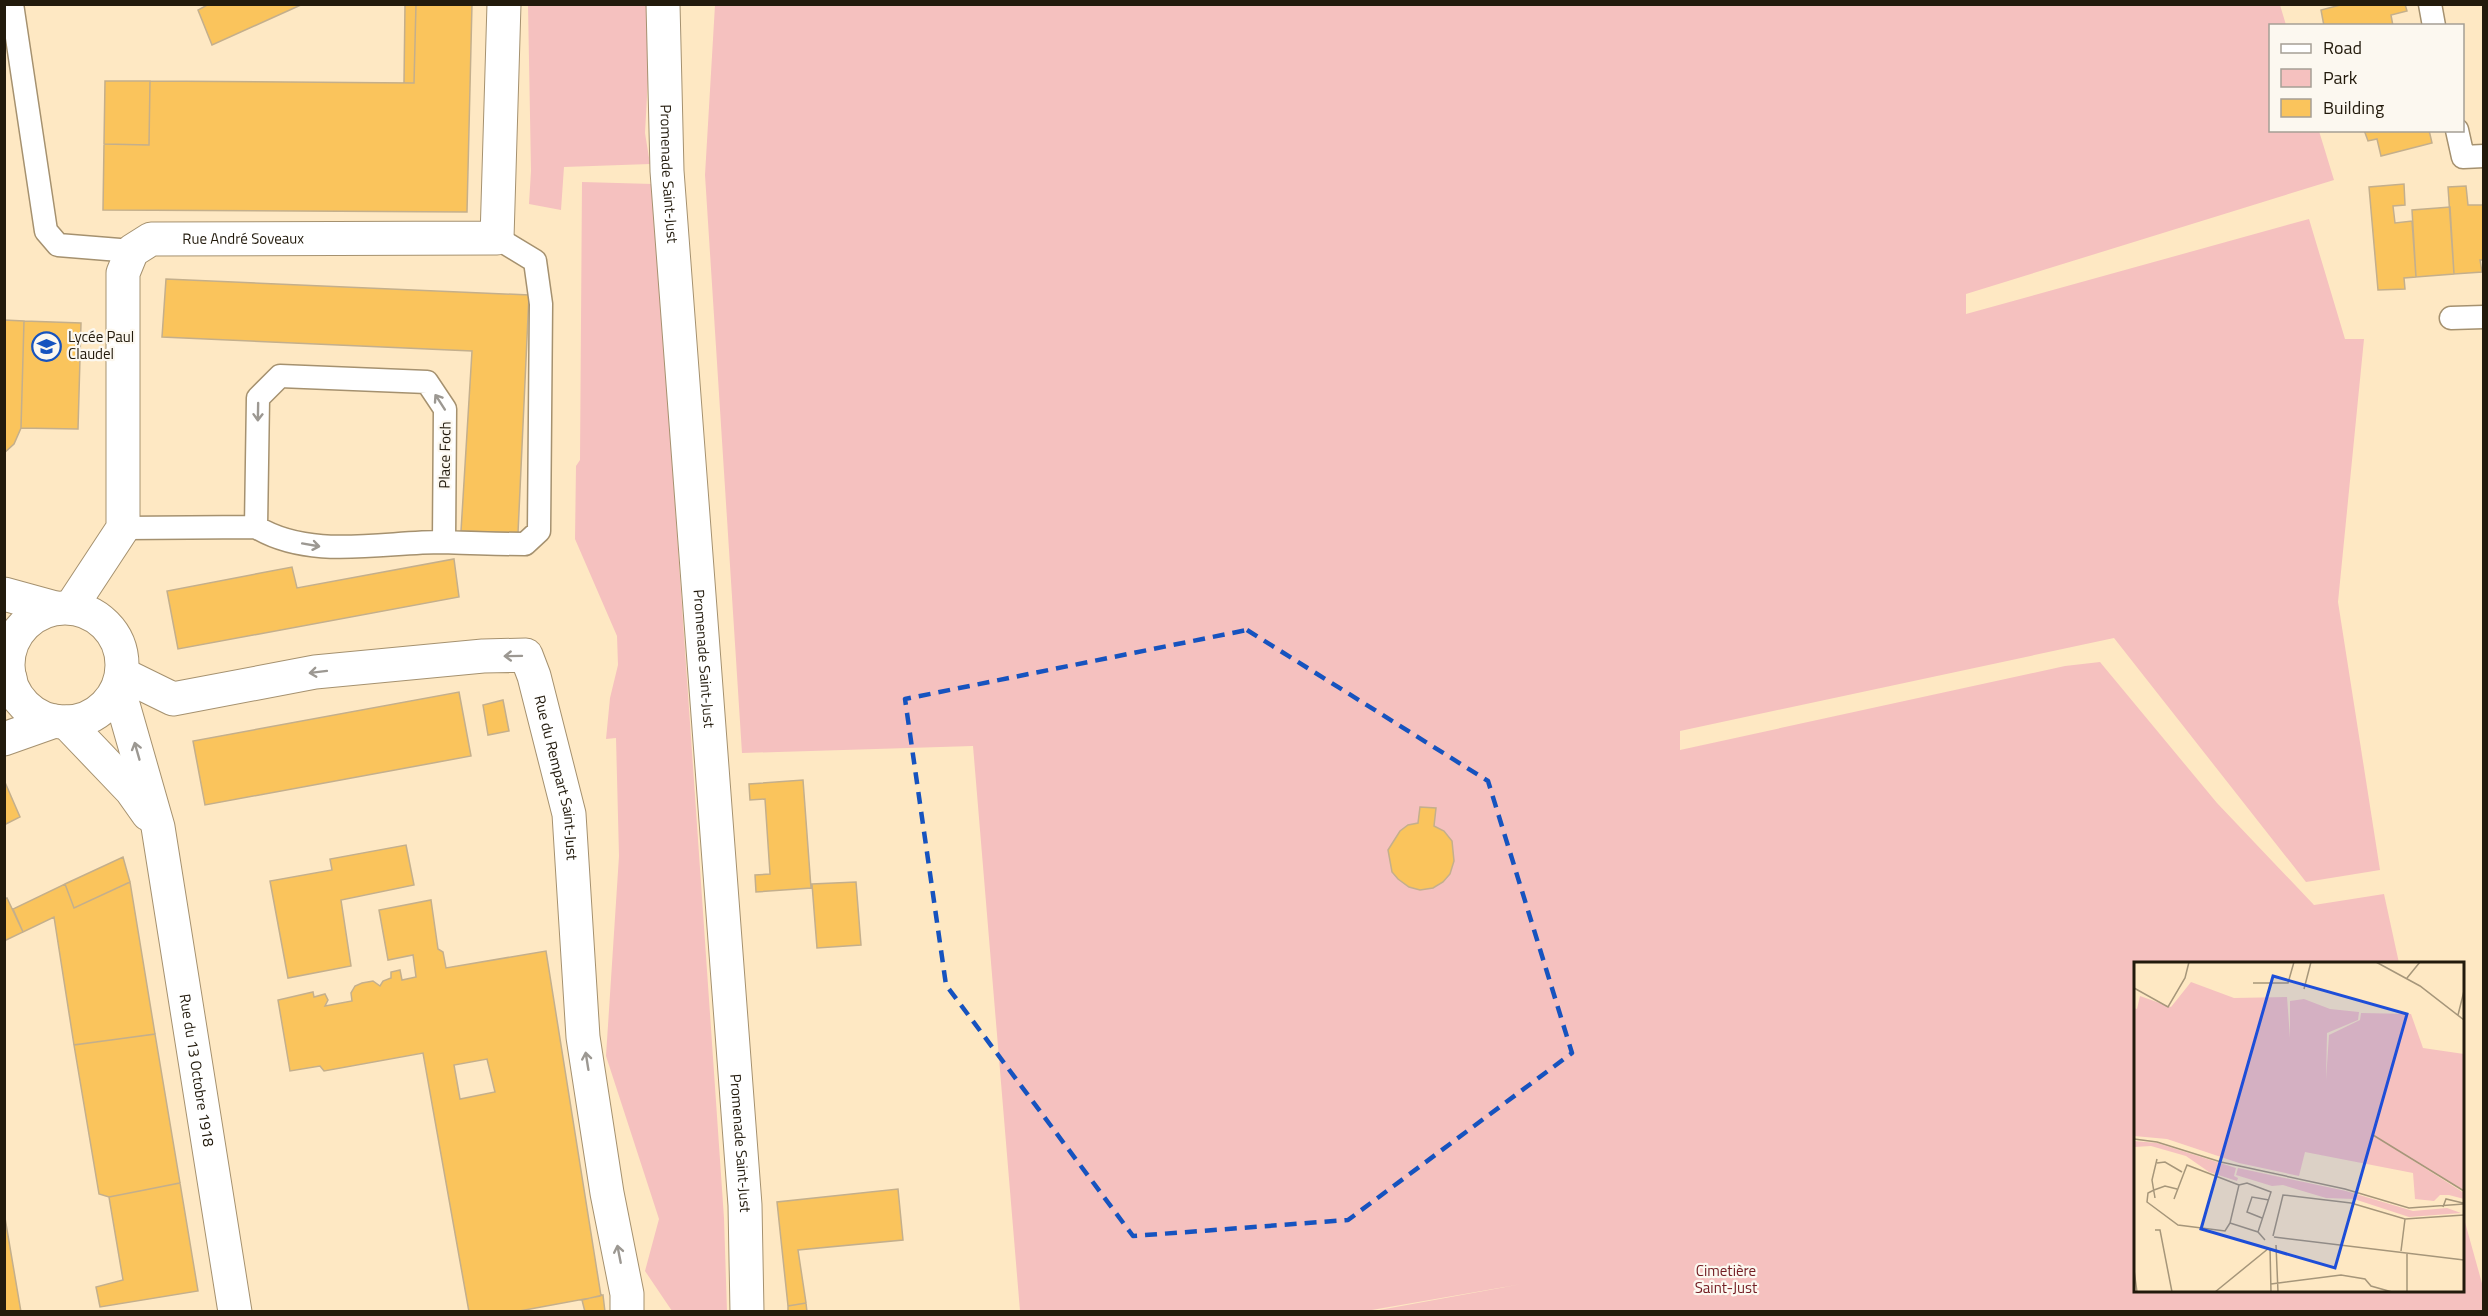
<svg xmlns="http://www.w3.org/2000/svg" width="2488" height="1316" viewBox="0 0 2488 1316" font-family="'Titillium Web',sans-serif">
  <style>
    .green { fill: #f5c1bf }
    .building { fill: #fac45c; stroke: #c4af8c; stroke-width: 1.5; fill-rule: evenodd }
    .lines { fill: none; stroke-linecap: round; stroke-linejoin: round }
    .service-casing { stroke: #a5916f; stroke-width: 25 }
    .minor-casing { stroke: #a5916f; stroke-width: 35 }
    .tertiary-casing { stroke: #a5916f; stroke-width: 35 }
    .service { stroke: #fff; stroke-width: 22 }
    .minor { stroke: #fff; stroke-width: 33 }
    .tertiary { stroke: #fff; stroke-width: 33 }
    .oneway { stroke: #9c9892 }
    .marked { fill: none; stroke: #1653bf; stroke-width: 4.5; stroke-dasharray: 12 8; stroke-linejoin: round }
    .labels { text-anchor: middle; stroke-width: 4.5; stroke-linejoin: round; paint-order: stroke }
    .street-label { font-size: 15px; fill: #221a0c; stroke: #fcf8f0 }
    .poi-label { font-size: 15px; fill: #221a0c; stroke: #fcf8f0; text-anchor: start }
    .park-label { font-size: 15px; fill: #721c22; stroke: #fcf8f0 }
    .inset-road { fill: none; stroke: #a6967a; stroke-width: 1.5 }
    .view { fill: #1d4ed8; fill-opacity: 0.15; stroke: #1d4ed8; stroke-width: 3 }
    .inset-edge { fill: none; stroke: #221a0c; stroke-width: 3 }
  </style>
  <rect width="100%" height="100%" fill="#fee8c3"/>
  <!-- green -->
  <path class="green" d="M528,5H652L645,133L650,164L564,167L561,210L529,204L531,171Z
    M715,5H2280L2286,25L2270,26V130L2319,131L2334,180L1966,294V314L2309,219L2345,339H2364L2338,602L2380,870L2306,882L2114,638L1680,731V750L2065,666L2100,662L2217,803L2314,905L2384,894L2399,963L2136,964V1290H2462L2463,1215L2483,1287V1311H1374L1522,1284L1366,1311H1020L973,746L742,753L705,175Z
    M582,182L653,184L724,1218L727,1311H672L645,1271L659,1219L606,1056L619,856L616,738L606,739L610,698L618,665L617,636L575,539L576,466L580,460Z"/>
  <!-- building -->
  <path class="building" d="M209,4H303L212,45L198,10Z
    M405,4H416L414,83H404Z
    M416,4H472L467,212L103,210L104,144L149,145L150,81L414,83Z
    M2344,4H2405L2407,11L2391,15L2393,26H2324L2321,10Z
    M105,81H150L149,145L104,144Z
    M2364,130H2429L2432,143L2381,156L2377,139L2368,141Z
    M2404,184L2405,205L2393,206L2395,223L2412,221L2416,277L2404,278L2405,289L2378,290L2369,187Z
    M2466,186L2468,205H2484V260H2480L2482,272L2454,274L2448,187Z
    M2450,207L2454,274L2416,277L2412,210Z
    M166,279L529,295L518,533L461,531L472,351L162,337Z
    M4,320L24,321L21,428L14,444L4,453Z
    M24,321L81,323L78,429L21,428Z
    M454,559L459,597L178,649L167,591L292,567L297,588Z
    M459,692L471,756L205,805L193,741Z
    M503,700L509,731L488,735L483,705Z
    M4,780L20,817L4,825Z
    M803,780L811,888L756,892L755,875L770,874L765,799L750,800L749,784Z
    M1420,807L1436,808L1434,826L1444,831L1452,841L1454,861L1450,874L1443,882L1433,888L1420,890L1409,887L1398,879L1392,872L1388,850L1400,831L1408,825L1418,823Z
    M406,845L414,885L341,900L351,966L288,978L270,881L332,870L330,859Z
    M123,857L130,882L74,908L65,884Z
    M130,882L155,1034L74,1045L54,917L23,932L13,909L65,884L74,908Z
    M856,882L861,945L817,948L812,884Z
    M7,898L23,932L4,941V899Z
    M431,900L438,949L443,952L446,968L546,951L601,1296L514,1312H469L423,1053L324,1071L320,1066L290,1071L278,1000L313,992L314,997L325,994L328,1000L325,1006L352,1001L351,993L355,986L362,983L373,981L380,986L383,981L391,978V972L400,970L402,980L416,977L413,955L388,960L379,910ZM487,1059L495,1092L460,1099L454,1065Z
    M155,1034L180,1183L109,1197L99,1194L74,1045Z
    M180,1183L198,1291L100,1307L96,1287L123,1280L109,1197Z
    M898,1189L903,1240L798,1250L806,1303L788,1306L777,1202Z
    M4,1212L21,1312H4Z
    M603,1295L605,1312H585L582,1300Z
    M806,1303L807,1312H788V1306Z"/>
  <g class="lines">
    <defs>
      <path id="service" d="M12,4L46,231L58,245L132,251
        M2430,4L2434,26
        M2457,130L2463,157L2484,156
        M2451,318L2484,317
        M256,527L258,398L280,376L427,382L445,409L444,542
        M123,528L256,527C310,560 382,542 442,542C469,543 497,544 525,544L539,531L541,304L535,261L497,238"/>
      <g id="minor">
        <path id="s1" d="M663,4L667,171L745,1205L747,1312"/>
        <path id="s2" d="M71,607L123,528V273L132,251L151,239L497,238L504,4"/>
        <path id="s3" d="M122,674L173,699L315,672L483,656L526,655L534,676L569,814L583,1037L607,1193L627,1294V1312"/>
        <path d="M4,679L10,678"/>
        <path d="M4,739L55,721"/>
      </g>
      <g id="tertiary">
        <path d="M4,594L55,608"/>
        <circle cx="65" cy="665" r="57"/>
        <path id="s4" d="M118,687L158,827L235,1312"/>
        <path d="M66,722L131,790L148,814"/>
      </g>
    </defs>
    <!-- service casing -->
    <use href="#service" class="service-casing"/>
    <!-- minor casing -->
    <use href="#minor" class="minor-casing"/>
    <!-- tertiary casing -->
    <use href="#tertiary" class="tertiary-casing"/>
    <!-- service -->
    <use href="#service" class="service"/>
    <!-- minor -->
    <use href="#minor" class="minor"/>
    <!-- tertiary -->
    <use href="#tertiary" class="tertiary"/>
  </g>
  <!-- one-way arrows -->
  <defs><path id="oneway-shaft" d="M-6 0H5M1.5-3L5.5 0L1.5 3" fill="none" stroke-width="1.6" stroke-linecap="round" stroke-linejoin="round" transform="scale(1.5)"/></defs>
  <g class="oneway">
    <use href="#oneway-shaft" transform="translate(440 402) rotate(-123)"/>
    <use href="#oneway-shaft" transform="translate(258 412) rotate(91)"/>
    <use href="#oneway-shaft" transform="translate(311 545) rotate(10)"/>
    <use href="#oneway-shaft" transform="translate(513 656) rotate(179)"/>
    <use href="#oneway-shaft" transform="translate(318 672) rotate(173)"/>
    <use href="#oneway-shaft" transform="translate(137 751) rotate(-106)"/>
    <use href="#oneway-shaft" transform="translate(587 1061) rotate(-99)"/>
    <use href="#oneway-shaft" transform="translate(619 1254) rotate(-101)"/>
  </g>
  <!-- marked area -->
  <path class="marked" d="M1247,630L1488,781L1572,1053L1348,1220L1133,1236L946,985L905,699Z"/>
  <!-- icons -->
  <defs>
    <symbol id="school-ring" viewBox="-11 -11 22 22"><circle r="9.5" fill="#fcf8f0" stroke="#1653bf" stroke-width="1.5"/><path d="M0-5L7-2L0 1L-7-2ZM-4 1L0 2.5L4 1V4Q0 6-4 4Z" fill="#1653bf"/></symbol>
  </defs>
  <g fill-rule="evenodd">
    <use href="#school-ring" x="30" y="330" width="33" height="33"/>
  </g>
  <g class="labels">
    <!-- street labels -->
    <g class="street-label">
      <text dy="5" stroke="none"><textPath href="#s1" startOffset="170">Promenade Saint-Just</textPath></text>
      <text dy="5" stroke="none"><textPath href="#s2" startOffset="488">Rue André Soveaux</textPath></text>
      <text transform="translate(445 455) rotate(-89)" y="5">Place Foch</text>
      <text dy="5" stroke="none"><textPath href="#s1" startOffset="656">Promenade Saint-Just</textPath></text>
      <text dy="5" stroke="none"><textPath href="#s3" startOffset="540">Rue du Rempart Saint-Just</textPath></text>
      <text dy="5" stroke="none"><textPath href="#s4" startOffset="392">Rue du 13 Octobre 1918</textPath></text>
      <text dy="5" stroke="none"><textPath href="#s1" startOffset="1142">Promenade Saint-Just</textPath></text>
    </g>
    <!-- poi labels -->
    <g class="poi-label">
      <text x="68" y="342">Lycée Paul<tspan x="68" dy="17">Claudel</tspan></text>
    </g>
    <!-- park labels -->
    <g class="park-label">
      <text x="1726" y="1276">Cimetière<tspan x="1726" dy="17">Saint-Just</tspan></text>
    </g>
  </g>
  <!-- overview -->
  <g transform="translate(2134 962)">
    <rect width="330" height="330" fill="#fee8c3"/>
    <path d="M57,20L100,36L153,35L156,76V39L170,37L196,47L225,50L224,58L193,71L192,118L195,73L226,58L227,51L277,52L289,86L330,92V228L264,189L330,231V237L315,233H306L300,239L281,237L279,211L171,190L165,214L105,201L33,177L0,174V46L3,47L6,34L37,45ZM0,179L23,181L102,206L100,214L104,216L103,219L75,210L52,194L17,184L0,185ZM104,206L212,229L279,249L313,246L327,251L275,255L220,237L192,236L149,223L138,224L102,213Z" fill="#f5c1bf"/>
    <path class="inset-road" d="M242,0L286,24L330,58M273,16L286,0M119,21H154L160,0M0,26L34,45L51,16L55,0M170,27L177,0M324,53L330,29M239,173L330,229M0,177L23,180L87,200L211,227L275,246L330,242M23,201L31,200L48,210M105,223L113,221L137,230L124,270M43,227L31,224L20,228L14,231L13,240L44,263L91,269L96,261M21,236L18,218L23,197M40,237L53,203L105,223L96,261L124,270L131,278M309,245L312,237L329,241M128,256L113,250L118,235L135,238M21,268H26L38,330M139,274L149,233L217,241L271,257L330,253M140,275L330,298M142,283L144,330M136,286L137,330M267,289L271,257M0,308L3,330M137,322L207,313L231,317L237,324L258,330M81,330L135,286M273,330V291"/>
    <path class="view" d="M139,14L273,52L201,306L67,267Z"/>
    <rect width="330" height="330" class="inset-edge"/>
  </g>
  <!-- border -->
  <rect width="2488" height="1316" fill="none" stroke="#221a0c" stroke-width="12"/>
  <!-- legend -->
  <rect x="2269" y="24" width="195" height="108" fill="#fcf8f0" stroke="#a59f95" stroke-width="1.5"/>
  <rect x="2281" y="44" width="30" height="9" fill="#ffffff" stroke="#a59f95" stroke-width="1.5"/>
  <text x="2323" y="54" font-size="18" fill="#221a0c">Road</text>
  <rect x="2281" y="69" width="30" height="18" fill="#f5c1bf" stroke="#a59f95" stroke-width="1.5"/>
  <text x="2323" y="84" font-size="18" fill="#221a0c">Park</text>
  <rect x="2281" y="99" width="30" height="18" fill="#fac45c" stroke="#a59f95" stroke-width="1.5"/>
  <text x="2323" y="114" font-size="18" fill="#221a0c">Building</text>
</svg>
